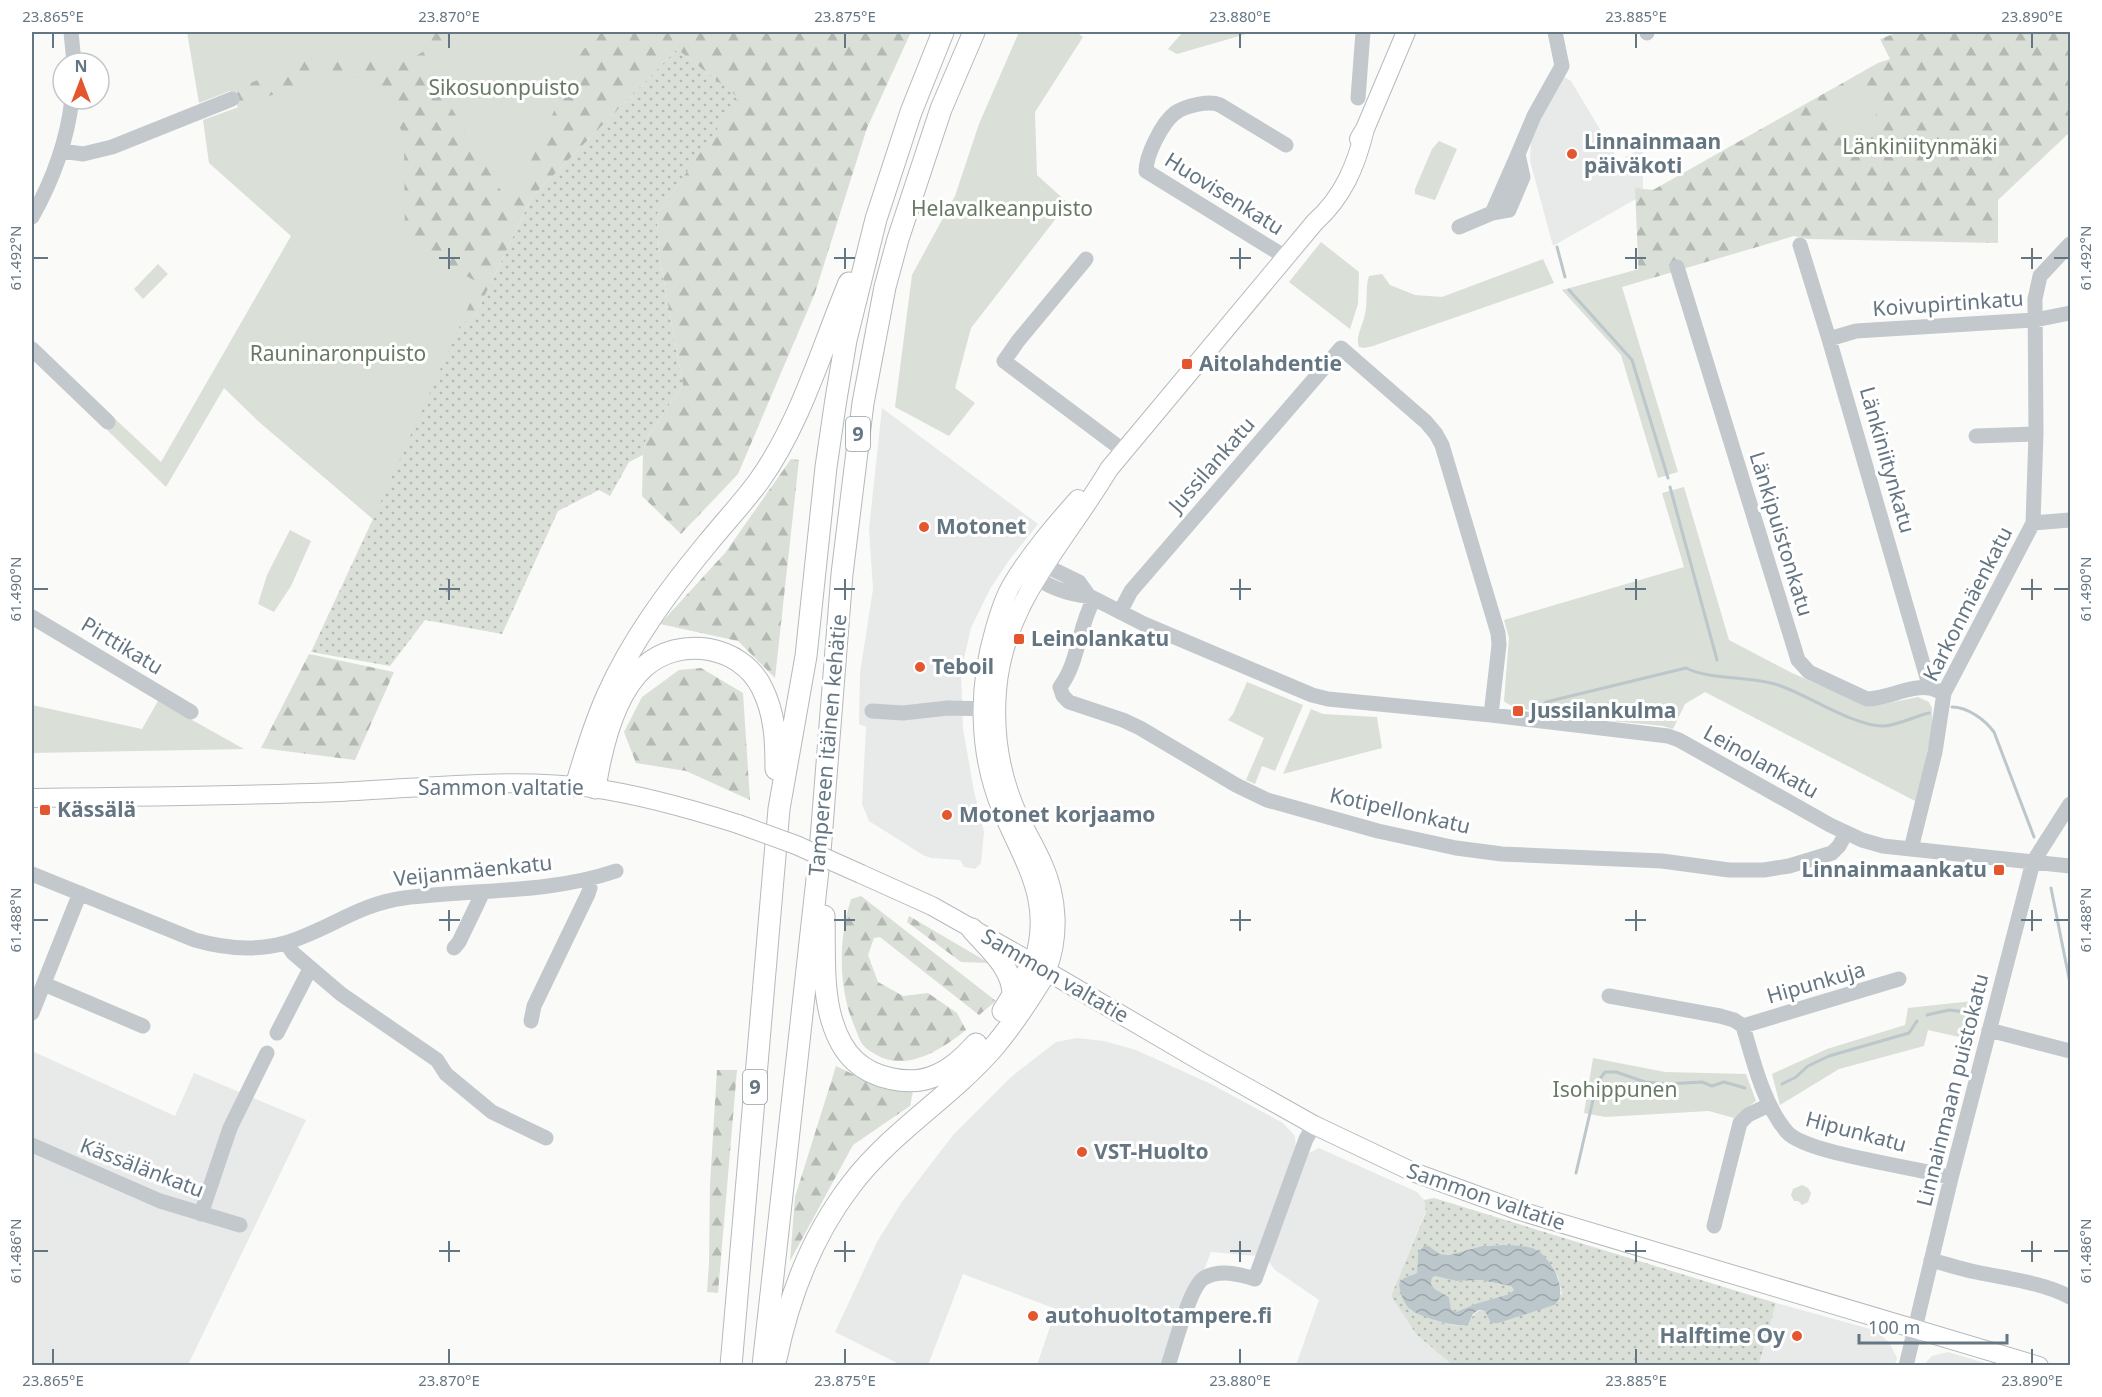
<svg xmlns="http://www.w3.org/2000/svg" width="2102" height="1397" viewBox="0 0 2102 1397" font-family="'Noto Sans',sans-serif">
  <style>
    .built { fill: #e8e9e9 }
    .grass { fill: url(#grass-dots); fill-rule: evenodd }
    .forest { fill: url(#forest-firs) }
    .park { fill: #dadfd7 }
    .water { fill: url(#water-waves); fill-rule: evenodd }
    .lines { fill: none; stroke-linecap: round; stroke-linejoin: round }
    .stream { stroke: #bbc7cb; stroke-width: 3 }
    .major-casing { stroke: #b5babe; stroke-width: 20 }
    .highway-casing { stroke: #b4b9bd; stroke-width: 23 }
    .minor { stroke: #c3c8cc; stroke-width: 15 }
    .major { stroke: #fff; stroke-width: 18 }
    .highway { stroke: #fff; stroke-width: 21 }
    .major-bridge-casing { stroke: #b5babe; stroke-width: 20; stroke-linecap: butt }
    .major-bridge { stroke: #fff; stroke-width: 18 }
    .ticks { fill: none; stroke: #657683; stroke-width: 2 }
    .poi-dot { fill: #e4572e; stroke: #fff; stroke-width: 2 }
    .labels { text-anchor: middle; stroke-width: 6; stroke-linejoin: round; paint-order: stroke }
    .shield { fill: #fff; stroke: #939fa8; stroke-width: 1.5 }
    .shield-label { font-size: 20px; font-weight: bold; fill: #657683 }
    .park-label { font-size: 21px; fill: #687a64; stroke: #fff }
    .poi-label { font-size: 21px; font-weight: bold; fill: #657683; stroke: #fff; text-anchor: start }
    .street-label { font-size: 21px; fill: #657683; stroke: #fff }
    .neatline { fill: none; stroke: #657683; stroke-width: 2 }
    .ticks-label { font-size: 15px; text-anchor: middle; fill: #657683 }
  </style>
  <defs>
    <pattern id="grass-dots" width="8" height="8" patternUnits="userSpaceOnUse" patternTransform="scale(1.5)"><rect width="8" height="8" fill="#dadfd7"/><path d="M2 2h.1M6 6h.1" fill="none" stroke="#b4b9b4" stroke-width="1.8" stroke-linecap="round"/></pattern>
    <pattern id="forest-firs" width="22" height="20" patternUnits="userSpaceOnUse" patternTransform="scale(1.5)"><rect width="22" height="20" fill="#dadfd7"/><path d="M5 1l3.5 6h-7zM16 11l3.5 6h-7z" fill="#b4b9b4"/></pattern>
    <pattern id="water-waves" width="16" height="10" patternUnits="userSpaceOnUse" patternTransform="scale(1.5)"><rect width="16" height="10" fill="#bbc7cb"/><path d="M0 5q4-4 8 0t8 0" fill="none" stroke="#9ca6aa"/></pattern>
  </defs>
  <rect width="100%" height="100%" fill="#fafaf8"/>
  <!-- built -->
  <path class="built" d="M1563,76L1571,81L1619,161L1643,147V195L1553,246L1530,161L1531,138Z
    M882,408L1038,524L1010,559L990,589L971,628L961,672L963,729L974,791L984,832L981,863L975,869L964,867L960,860L931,858L923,855L869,821L862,804L866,727L859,724L860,673L873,589L869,529Z
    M1077,1038L1104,1041L1136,1050L1211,1084L1283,1123L1295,1136L1296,1151L1256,1256L1211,1252L1167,1365H1037L1056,1309L963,1274L928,1365H901L835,1332L877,1242L901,1203L953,1135L1011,1077L1056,1042Z
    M32,1051L175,1116L194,1073L306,1120L188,1365L32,1366Z
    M1319,1148L1417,1192L1424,1200L1426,1211L1391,1296L1416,1334L1454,1365H1296L1319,1300L1275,1270L1269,1262L1309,1153Z
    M1776,1303L1874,1330L1889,1342L1897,1358L1895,1365L1759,1366Z
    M1948,1352L1992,1365H1923L1932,1356Z"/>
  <!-- grass -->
  <path class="grass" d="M677,49L740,98L657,214L659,255L683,385L646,439L643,455L629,462L610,496L599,490L558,511L502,634L425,620L390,666L311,652L373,519L257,420L475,316L532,197Z
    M1434,1198L1776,1303L1759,1365L1454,1366L1416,1334L1391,1296L1426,1212L1424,1200ZM1503,1245L1540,1252L1558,1277L1562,1294L1485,1311C1474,1310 1472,1317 1468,1325C1453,1329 1424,1315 1410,1310L1404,1278L1417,1273L1418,1253L1429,1246L1440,1254L1449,1255L1482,1246Z
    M1435,1276L1456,1281L1480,1280L1511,1286L1514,1290L1509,1294L1475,1304L1456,1312L1451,1309L1449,1297L1435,1289L1431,1284L1432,1278Z"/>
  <!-- forest -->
  <path class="forest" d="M203,32H911L867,128L815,293L738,474L681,534L642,496L643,455L646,439L683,385L659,255L657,214L739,98L677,49L532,197L475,316L435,341L319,226L261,157Z
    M1899,32H2070V132L1998,200V243L1808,239L1794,236L1639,282L1635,188L1653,190L1878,63L1890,59L1880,39Z
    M791,459L799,460L775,678L738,641L660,624L725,553Z
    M309,654L394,672L355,760L261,748Z
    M701,668L743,693L750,800L686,771L636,763L624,732L642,697L679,670Z
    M861,896L996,1001L979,1015L880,937L874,938L868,955L878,982L903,996L928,993L957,1013L966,1030C941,1050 906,1073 875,1054C872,1052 866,1049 864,1046C860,1042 858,1035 856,1030C838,991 838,940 851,899Z
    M909,916L989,963L961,962L907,922Z
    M836,1066L879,1087L913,1091L910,1106L853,1145L790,1261L795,1197Z
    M717,1070H737L718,1293L707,1292L709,1263L710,1184Z"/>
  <!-- park -->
  <path class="park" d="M187,32H422L430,47L413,58L377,60L317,57L199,103Z
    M463,32H601L582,51L510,206L427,67L437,59L433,56Z
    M1019,32H1076L1083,37L1035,112L1037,175L1068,203L971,328L955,388L975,403L949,436L895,407L912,275L955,196L979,124Z
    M1183,32H1253L1177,54L1168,49Z
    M324,76L371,78L404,135L405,242L479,283L373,519L257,420L224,388L166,487L105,428L113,417L161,462L291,236L209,163L203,120Z
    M1851,90L1875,96L1877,103L1875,125L1855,136L1849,135L1838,121L1832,118L1828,111L1837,100Z
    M1439,141L1457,149L1435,200L1415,194V189L1432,149Z
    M1321,242L1359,272L1358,304L1350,329L1289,282Z
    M1543,259L1554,283L1373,346L1364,348L1359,347C1355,336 1363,326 1365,314C1368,302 1365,287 1369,276L1382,274L1390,285L1415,295L1442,297Z
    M158,264L168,274L143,299L134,289Z
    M1639,269V282L1622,287L1678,472L1658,478L1621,355L1562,290Z
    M1684,487L1729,640L1792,673L1854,700L1879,705L1918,697L1929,702L1932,708V729L1917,802L1705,692L1685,704L1673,729L1663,726C1638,723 1515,715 1504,701L1509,638L1504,620L1684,567L1662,493Z
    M290,530L311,541L291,586L274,612L258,604L267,575Z
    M1247,682L1303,705L1275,771L1262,766L1255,784L1246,780L1264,738L1228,720L1233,714Z
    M158,701L244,749L32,753V705L142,729Z
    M1311,709L1323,714L1377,717L1382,748L1283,774Z
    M1982,1000L1973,1040L1928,1030L1924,1046L1839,1069L1780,1105L1772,1074L1827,1049L1905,1025L1908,1008Z
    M1593,1058L1665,1072L1746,1074L1756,1101L1734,1118L1709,1111L1605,1117L1584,1113Z
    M1802,1185L1808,1188L1811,1193L1808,1202L1802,1205L1798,1201H1794L1791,1195L1793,1189Z"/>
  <!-- water -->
  <path class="water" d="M1503,1245C1515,1246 1531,1245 1540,1252C1552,1262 1570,1293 1554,1305L1498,1323H1491L1485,1311L1479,1310L1473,1314L1468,1325C1457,1328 1421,1317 1411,1310C1404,1305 1400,1292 1399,1284L1404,1278L1417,1273L1418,1253L1424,1246H1429L1440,1254L1449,1255L1482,1246ZM1435,1276L1456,1281L1480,1280L1511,1286L1514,1290L1509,1294L1475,1304L1456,1312L1451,1309L1449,1297L1435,1289L1431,1284L1432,1278Z"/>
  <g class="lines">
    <!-- stream -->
    <path class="stream" d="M1557,247L1565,277
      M1569,290L1632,360L1668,478
      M1670,487L1717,660
      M1952,707C1968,707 1985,720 1994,732L2034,837
      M1541,708L1546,702L1686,668C1712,681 1751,675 1781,686C1809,696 1856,727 1884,726C1899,725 1915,716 1929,713
      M2051,888L2070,983
      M1927,1015L1949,1010L1973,1013
      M1782,1084L1796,1077L1808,1066L1829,1056L1909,1033L1917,1021
      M1576,1173L1597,1083L1605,1072H1616L1645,1082L1667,1084L1702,1082L1712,1086L1724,1082L1745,1088"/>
    <defs>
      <path id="major" d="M1359,139L1365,129L1406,32
        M32,798C134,797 237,796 339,792C423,788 509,777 593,788C642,795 691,809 738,824
        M861,874L932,906L1033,963L1200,1061L1314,1125L1413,1172L1520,1211L2039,1366
        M1033,963C1053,902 1025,865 1002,811C978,754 977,688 995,628C999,614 1004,598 1011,586C1030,554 1054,526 1078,499
        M1047,970C1060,936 1058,898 1043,864C1034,843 1021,824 1013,803C999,767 994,729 997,691C1004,601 1066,542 1109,469L1315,222C1343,197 1356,166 1365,129"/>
      <path id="highway" d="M576,786C585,755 594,725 607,696C631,641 669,590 707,544C724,523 743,503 759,481C801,422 821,350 849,283
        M595,788C601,750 614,694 644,667C680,635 741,645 762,688C775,714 776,740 776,769
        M824,916C825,950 822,988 832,1021C836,1034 844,1051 855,1061C873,1078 908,1086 932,1077C950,1071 963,1058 976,1044
        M972,929C989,949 1014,968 1013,997
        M1003,1011L1033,963
        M776,1359C789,1296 811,1237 851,1185C891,1132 949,1098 992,1049C1013,1025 1030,998 1047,970
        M731,1366L779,809L806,656L826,467L836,399L846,340L876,219L911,112L943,32
        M763,1366L820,852L842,574L863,403L885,287L898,239L941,109L974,32"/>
    </defs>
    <!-- major casing -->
    <use href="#major" class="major-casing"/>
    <!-- highway casing -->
    <use href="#highway" class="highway-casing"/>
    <!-- minor -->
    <path class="minor" d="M71,32L74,63
      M1647,33V32
      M1358,98L1363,32
      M1286,145L1220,105C1208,100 1185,106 1175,113C1162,123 1146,155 1146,171L1287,258
      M62,151L83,154L112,147L232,99
      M1492,213L1518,154
      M32,217C53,180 67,142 72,99
      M1459,227L1492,213L1509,210L1523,177L1518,154L1534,116L1562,66L1555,32
      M1800,245L1829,339L1930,688
      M1086,259L1018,341L1004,361L1124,451
      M1677,267L1798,660L1809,672L1867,699C1888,699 1909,685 1930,688C1934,689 1940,692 1944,693
      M1829,339L1856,331L2035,320L2070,313
      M32,349L108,422
      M1976,436L2036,434
      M2033,523L2070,520
      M1035,564L1044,565L1079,582L1089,596L1144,624L1312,695L1328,699L1491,715L1668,736L1679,740L1830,825L1862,840L1883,846L1911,849L2070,866
      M1031,571C1042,586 1070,595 1089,596
      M1094,599C1078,627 1079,662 1060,687L1063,696L1069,702L1123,720L1140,728L1236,785L1267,800L1378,831L1456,848L1502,854L1662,861L1729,870H1764L1789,866L1832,853L1839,846L1846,833
      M1120,612L1131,591L1341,348L1426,422L1436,434L1442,445L1498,633L1499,645L1491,715
      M32,617L191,712
      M872,711L903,713L948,708L994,709
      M1911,849L1935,752L1944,693L2033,523L2036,434L2035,299L2040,276L2070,244
      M32,874L195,940C223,948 256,951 285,943C326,931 361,903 404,898C474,889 548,894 616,871
      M286,943L293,953L341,994L437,1060L446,1074L492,1112L546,1138
      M454,948L459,942L483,892
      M44,984L143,1026
      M1609,996L1720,1016L1734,1020L1743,1026C1753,1060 1764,1106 1787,1132C1806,1154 1918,1167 1951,1178
      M32,1013L80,893
      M531,1021L534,1006L588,894L590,888L587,880
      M1743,1026L1899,979
      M1989,1030L2070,1051
      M277,1033L310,969
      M32,1145L160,1201L240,1225
      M201,1214L230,1128L267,1053
      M1714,1226L1740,1123L1748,1115L1769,1105
      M1931,1260C1946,1264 1961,1269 1976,1272C2008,1279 2041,1282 2070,1297
      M1168,1366C1174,1348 1190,1286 1204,1278C1220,1269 1239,1274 1255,1279L1306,1139L1314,1125
      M1906,1366L1951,1178L2033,862L2070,804"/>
    <!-- major -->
    <use href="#major" class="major"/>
    <!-- highway -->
    <use href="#highway" class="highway"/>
    <defs>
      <path id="major-bridge" d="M738,824L796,845L861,874"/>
    </defs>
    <!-- major-bridge casing -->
    <use href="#major-bridge" class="major-bridge-casing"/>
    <!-- major-bridge -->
    <use href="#major-bridge" class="major-bridge"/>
  </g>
  <!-- ticks -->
  <path class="ticks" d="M53,33V48M449,33V48M845,33V48M1240,33V48M1636,33V48M2032,33V48M449,248V269M845,248V269M1240,248V269M1636,248V269M2032,248V269M33,258H48M439,258H460M834,258H855M1230,258H1251M1625,258H1646M2021,258H2042M2054,258H2069M449,579V600M845,579V600M1240,579V600M1636,579V600M2032,579V600M33,589H48M439,589H460M834,589H855M1230,589H1251M1625,589H1646M2021,589H2042M2054,589H2069M449,910V931M845,910V931M1240,910V931M1636,910V931M2032,910V931M33,920H48M439,920H460M834,920H855M1230,920H1251M1625,920H1646M2021,920H2042M2054,920H2069M449,1241V1262M845,1241V1262M1240,1241V1262M1636,1241V1262M2032,1241V1262M33,1251H48M439,1251H460M834,1251H855M1230,1251H1251M1625,1251H1646M2021,1251H2042M2054,1251H2069M53,1349V1364M449,1349V1364M845,1349V1364M1240,1349V1364M1636,1349V1364M2032,1349V1364"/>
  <!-- markers -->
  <g class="poi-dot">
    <circle cx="1572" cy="154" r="6"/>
    <rect x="1181" y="358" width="12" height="12" rx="3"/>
    <circle cx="924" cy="527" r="6"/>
    <rect x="1013" y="633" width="12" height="12" rx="3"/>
    <circle cx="920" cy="667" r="6"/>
    <rect x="1512" y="705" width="12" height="12" rx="3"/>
    <rect x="39" y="804" width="12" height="12" rx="3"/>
    <circle cx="947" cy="815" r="6"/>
    <rect x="1993" y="864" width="12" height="12" rx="3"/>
    <circle cx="1082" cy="1152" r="6"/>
    <circle cx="1033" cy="1316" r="6"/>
    <circle cx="1797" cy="1336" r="6"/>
  </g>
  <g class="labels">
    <!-- shield labels -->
    <g class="shield">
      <rect x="846" y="417" width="24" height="34" rx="4.5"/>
      <rect x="743" y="1070" width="24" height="34" rx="4.5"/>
    </g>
    <g class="shield-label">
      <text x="858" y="441">9</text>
      <text x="755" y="1094">9</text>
    </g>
    <!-- park labels -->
    <g class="park-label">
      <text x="504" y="95">Sikosuonpuisto</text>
      <text x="1920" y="154">Länkiniitynmäki</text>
      <text x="1002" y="216">Helavalkeanpuisto</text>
      <text x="338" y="361">Rauninaronpuisto</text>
      <text x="1615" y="1097">Isohippunen</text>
    </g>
    <!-- poi labels -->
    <g class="poi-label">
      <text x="1584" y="149">Linnainmaan<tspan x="1584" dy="24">päiväkoti</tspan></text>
      <text x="1199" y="371">Aitolahdentie</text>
      <text x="936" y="534">Motonet</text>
      <text x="1031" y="646">Leinolankatu</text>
      <text x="932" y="674">Teboil</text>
      <text x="1530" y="718">Jussilankulma</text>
      <text x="57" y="817">Kässälä</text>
      <text x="959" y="822">Motonet korjaamo</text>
      <text x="1987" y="877" text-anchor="end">Linnainmaankatu</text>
      <text x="1094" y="1159">VST-Huolto</text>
      <text x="1045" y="1323">autohuoltotampere.fi</text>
      <text x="1785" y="1343" text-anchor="end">Halftime Oy</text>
    </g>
    <!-- street labels -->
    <g class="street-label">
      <text transform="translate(1224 194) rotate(32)" y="7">Huovisenkatu</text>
      <text transform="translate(1948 304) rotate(-4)" y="7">Koivupirtinkatu</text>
      <text transform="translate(1887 460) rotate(74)" y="7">Länkiniitynkatu</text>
      <text transform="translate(1212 465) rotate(-49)" y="7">Jussilankatu</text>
      <text transform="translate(1781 534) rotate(73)" y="7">Länkipuistonkatu</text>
      <text transform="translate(1968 604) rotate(-63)" y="7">Karkonmäenkatu</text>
      <text transform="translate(122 646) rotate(31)" y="7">Pirttikatu</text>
      <text transform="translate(828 745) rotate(-85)" y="7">Tampereen itäinen kehätie</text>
      <text transform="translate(1761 762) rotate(29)" y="7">Leinolankatu</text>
      <text x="501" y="795">Sammon valtatie</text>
      <text transform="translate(1400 811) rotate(13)" y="7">Kotipellonkatu</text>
      <text transform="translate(473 871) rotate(-6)" y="7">Veijanmäenkatu</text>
      <text transform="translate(1055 976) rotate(30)" y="7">Sammon valtatie</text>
      <text transform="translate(1816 983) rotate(-16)" y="7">Hipunkuja</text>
      <text transform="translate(1953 1090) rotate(-76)" y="7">Linnainmaan puistokatu</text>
      <text transform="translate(1856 1132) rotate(15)" y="7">Hipunkatu</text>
      <text transform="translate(142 1168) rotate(21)" y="7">Kässälänkatu</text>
      <text transform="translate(1486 1197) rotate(19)" y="7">Sammon valtatie</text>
    </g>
  </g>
  <!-- border -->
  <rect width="2102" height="1397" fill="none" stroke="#ffffff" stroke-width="66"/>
  <!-- north arrow -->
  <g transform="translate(81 81)"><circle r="28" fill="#ffffff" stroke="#c1c8cd" stroke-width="1.5"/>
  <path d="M0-4.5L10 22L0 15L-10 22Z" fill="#e4572e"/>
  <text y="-9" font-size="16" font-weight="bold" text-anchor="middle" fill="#657683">N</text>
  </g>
  <!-- scale -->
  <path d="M1859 1334v9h148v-9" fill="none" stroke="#657683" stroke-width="3"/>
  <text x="1868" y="1334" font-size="18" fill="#657683" stroke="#ffffff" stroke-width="4.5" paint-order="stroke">100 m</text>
  <rect x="33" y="33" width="2036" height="1331" class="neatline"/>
  <g class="ticks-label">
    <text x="53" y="22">23.865°E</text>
    <text x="449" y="22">23.870°E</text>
    <text x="845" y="22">23.875°E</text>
    <text x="1240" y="22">23.880°E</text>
    <text x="1636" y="22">23.885°E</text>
    <text x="2032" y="22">23.890°E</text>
    <text transform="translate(16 258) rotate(-90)" y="5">61.492°N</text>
    <text transform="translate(2086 258) rotate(-90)" y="5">61.492°N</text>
    <text transform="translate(16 589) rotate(-90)" y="5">61.490°N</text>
    <text transform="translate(2086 589) rotate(-90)" y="5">61.490°N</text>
    <text transform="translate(16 920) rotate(-90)" y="5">61.488°N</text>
    <text transform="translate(2086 920) rotate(-90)" y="5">61.488°N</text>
    <text transform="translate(16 1251) rotate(-90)" y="5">61.486°N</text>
    <text transform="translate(2086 1251) rotate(-90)" y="5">61.486°N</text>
    <text x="53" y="1386">23.865°E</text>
    <text x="449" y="1386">23.870°E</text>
    <text x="845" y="1386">23.875°E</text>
    <text x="1240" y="1386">23.880°E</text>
    <text x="1636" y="1386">23.885°E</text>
    <text x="2032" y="1386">23.890°E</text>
  </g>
</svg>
